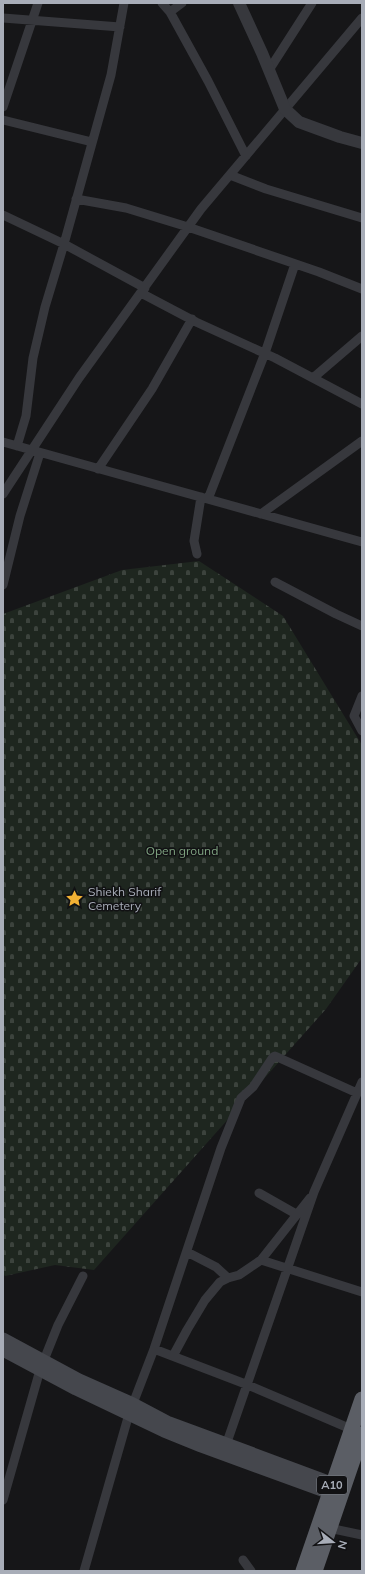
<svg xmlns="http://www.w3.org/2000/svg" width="365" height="1574" viewBox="0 0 365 1574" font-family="Mulish,sans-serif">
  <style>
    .cemetery { fill: url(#cemetery-stones) }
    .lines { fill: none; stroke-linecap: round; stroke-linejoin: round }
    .minor { stroke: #37383d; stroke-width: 9 }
    .tertiary { stroke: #37383d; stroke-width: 12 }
    .secondary { stroke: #45474d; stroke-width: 13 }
    .trunk { stroke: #5b5e65; stroke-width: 15 }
    .labels { text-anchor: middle; stroke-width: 3; stroke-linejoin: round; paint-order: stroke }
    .shield { fill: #111113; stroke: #7b7e86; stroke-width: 1 }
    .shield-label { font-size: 11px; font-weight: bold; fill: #a8adb8 }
    .park-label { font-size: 12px; fill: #7fa381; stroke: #111113 }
    .poi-label { font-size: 12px; fill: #a8adb8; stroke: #111113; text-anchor: start }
  </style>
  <defs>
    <pattern id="cemetery-stones" width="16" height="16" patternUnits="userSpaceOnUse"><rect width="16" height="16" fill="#1e261f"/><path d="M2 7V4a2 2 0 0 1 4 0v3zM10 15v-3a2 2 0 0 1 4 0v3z" fill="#3c433d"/></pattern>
  </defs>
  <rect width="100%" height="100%" fill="#161618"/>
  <!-- cemetery -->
  <path class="cemetery" d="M199,561L283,616L362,745V958L326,1009L94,1270L55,1265L5,1276L3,1274V614L122,570Z"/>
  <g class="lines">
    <!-- minor -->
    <path class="minor" d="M162,3L170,12L208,81L246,156
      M170,12L182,3
      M3,18L120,27
      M269,70L312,3
      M3,107L38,3
      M3,120L92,142
      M230,175L266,189L362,218
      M76,199L126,208L188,227L319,272L362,289
      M3,215L64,244L145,288
      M141,293L196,322L275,358L362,404
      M313,378L362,336
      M3,442L362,542
      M17,446L26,416L33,358L45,307L64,244L111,75L124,3
      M98,469L152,389L192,319
      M3,494L79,378L201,209L362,18
      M208,499L265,353L295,264
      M261,514L362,441
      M197,554L194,541L201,497
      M275,582L336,614L362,626
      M3,585L20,516L40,453
      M362,696L354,716L362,731
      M259,1193L296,1214
      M187,1252L216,1267L228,1278
      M261,1260L362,1292
      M154,1349L248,1385L351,1429
      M173,1356L187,1330L205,1300L220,1282L228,1278L239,1275L261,1260L310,1198
      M226,1445L314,1192L362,1082
      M3,1500L40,1370L58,1325L83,1276
      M329,1528L362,1535
      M243,1560L251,1571
      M84,1571L129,1414L154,1349L221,1148L241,1098L253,1087L273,1057L275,1056L357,1093"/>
    <!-- tertiary -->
    <path class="tertiary" d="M239,3L262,53L285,109L299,122L340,137L362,143"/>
    <!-- secondary -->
    <path class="secondary" d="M3,1339L79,1380L133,1404L167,1422L342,1487
      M3,1350L76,1389L164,1431L201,1446L338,1496"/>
    <!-- trunk -->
    <path class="trunk" d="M303,1571L362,1399
      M315,1571L362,1434"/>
  </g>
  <!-- icons -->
  <defs>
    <symbol id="sight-bare" viewBox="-9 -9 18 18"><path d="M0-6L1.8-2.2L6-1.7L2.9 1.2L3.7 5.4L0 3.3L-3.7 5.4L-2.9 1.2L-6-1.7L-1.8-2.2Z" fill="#f2b134" stroke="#111113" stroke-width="2.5" paint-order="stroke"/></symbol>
  </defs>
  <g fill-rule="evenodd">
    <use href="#sight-bare" x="62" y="886" width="25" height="25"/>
  </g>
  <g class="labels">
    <!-- shield labels -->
    <rect class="shield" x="317" y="1476" width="30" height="18" rx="3"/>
    <g class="shield-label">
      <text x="332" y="1489">A10</text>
    </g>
    <!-- park labels -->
    <g class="park-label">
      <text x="182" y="855">Open ground</text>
    </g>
    <!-- poi labels -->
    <g class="poi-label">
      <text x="88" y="896">Shiekh Sharif<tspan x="88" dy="14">Cemetery</tspan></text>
    </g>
  </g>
  <!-- border -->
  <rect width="365" height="1574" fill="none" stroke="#a8adb8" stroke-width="8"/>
  <!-- north arrow -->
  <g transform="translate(333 1542) rotate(107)" stroke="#111113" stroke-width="3" paint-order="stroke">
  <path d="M0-3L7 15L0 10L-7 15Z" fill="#a8adb8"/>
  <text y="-6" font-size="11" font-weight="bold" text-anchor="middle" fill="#a8adb8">N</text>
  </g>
</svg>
